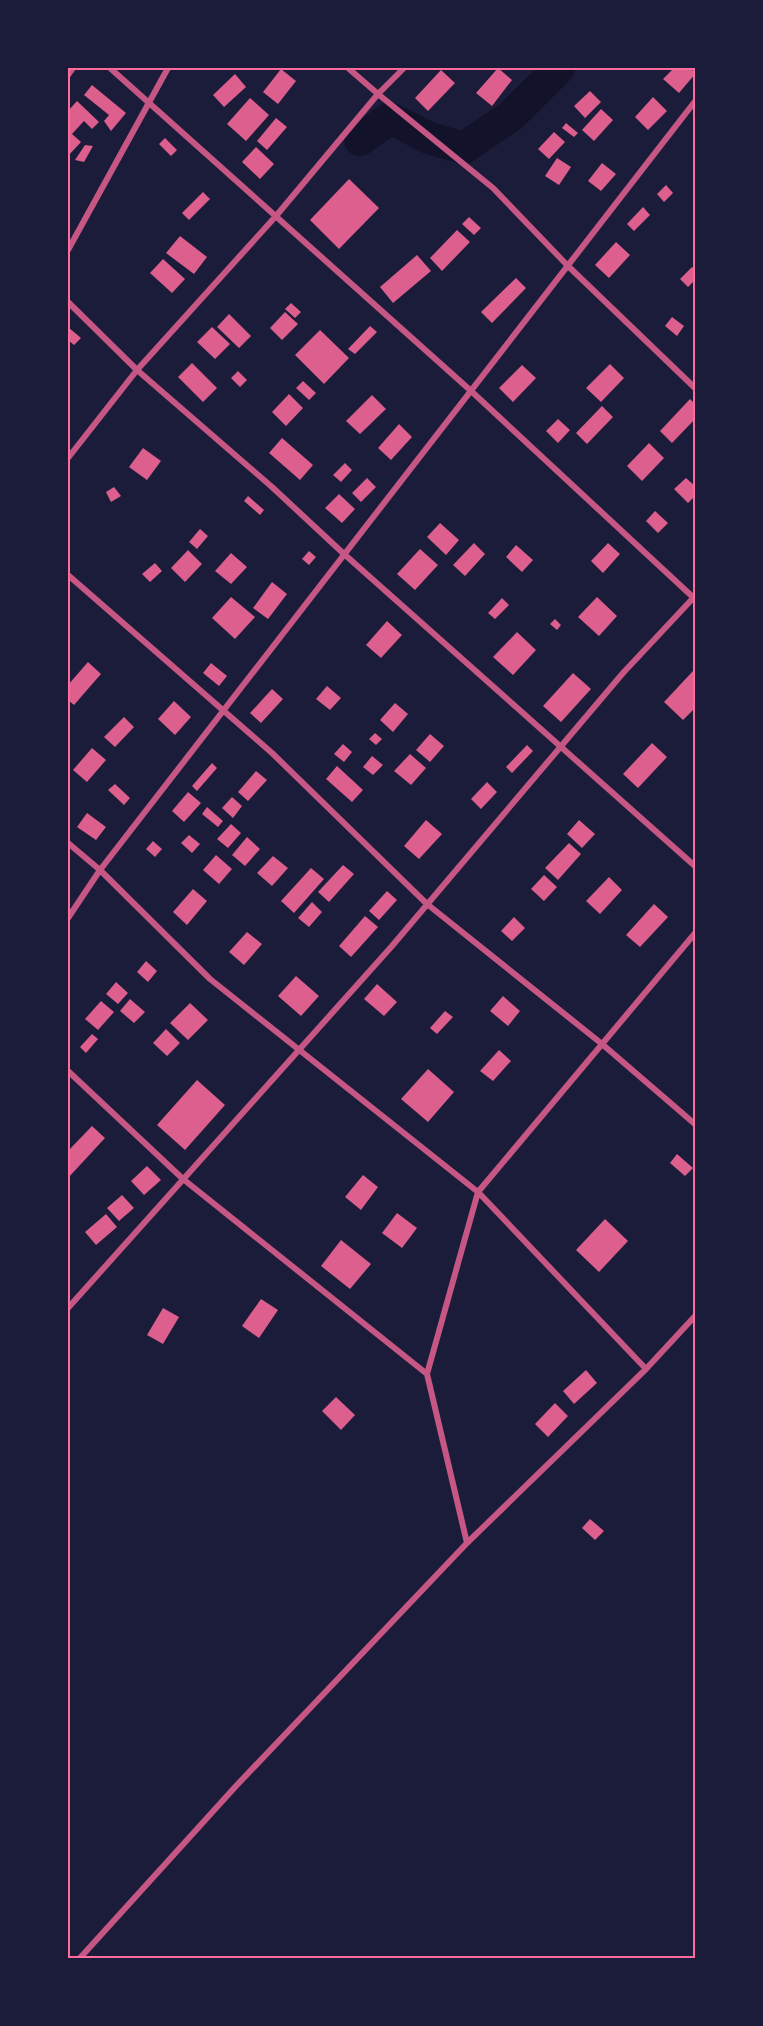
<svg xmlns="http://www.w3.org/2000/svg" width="763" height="2026" viewBox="0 0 763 2026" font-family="'Libre Baskerville',serif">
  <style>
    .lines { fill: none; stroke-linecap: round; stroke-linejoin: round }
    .river { stroke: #12122b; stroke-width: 32 }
    .building { fill: #dd5f8e }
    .minor { stroke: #c65784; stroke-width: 6 }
    .neatline { fill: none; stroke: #ff6b9d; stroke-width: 2 }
  </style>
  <rect width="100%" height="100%" fill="#1b1b3a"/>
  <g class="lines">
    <!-- river -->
    <path class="river" d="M360,140L390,118L429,138L464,148L512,115L559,68"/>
  </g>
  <!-- building -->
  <path class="building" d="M498,68L512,80L492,106L476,93Z
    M674,68H689L696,73L679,93L663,79Z
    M281,69L296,81L278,104L263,92Z
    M441,70L455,83L428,111L415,98Z
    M235,74L246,87L224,107L213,95Z
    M92,85L126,113L111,131L104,121L109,115L84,95Z
    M590,91L601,102L585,118L574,106Z
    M653,97L667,111L648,130L635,117Z
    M250,98L269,115L246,141L227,124Z
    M77,101L99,122L92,129L84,121L72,134L81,142L68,156V111Z
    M601,109L613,120L594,141L582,130Z
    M276,118L287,127L267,150L257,141Z
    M566,123L578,133L574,137L562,128Z
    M554,132L565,142L549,159L538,149Z
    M165,138L177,150L171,156L159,144Z
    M85,145L93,146L84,162L75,160Z
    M256,147L274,164L260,179L242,162Z
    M557,158L571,167L559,185L545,176Z
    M602,163L616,174L601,191L588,181Z
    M349,179L379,208L339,249L310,220Z
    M666,185L673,193L664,202L657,194Z
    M203,192L210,199L189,220L182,213Z
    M643,207L650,215L634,231L627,224Z
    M469,217L481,228L474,235L462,224Z
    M457,230L470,242L442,271L430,258Z
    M180,236L207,257L194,274L166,253Z
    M616,242L630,255L609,278L595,265Z
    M417,255L431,271L393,303L380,287Z
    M163,259L185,279L172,293L150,273Z
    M692,267L696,271V279L688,287L680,279Z
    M516,278L526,288L492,323L481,312Z
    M291,303L301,312L295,318L285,309Z
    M285,312L298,324L282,340L270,328Z
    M229,314L251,336L239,348L217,327Z
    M672,317L684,326L677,336L665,326Z
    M370,326L377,332L355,354L348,349Z
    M68,327L81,338L74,345L68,340Z
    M212,327L230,344L215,359L197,342Z
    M320,330L349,358L324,384L295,355Z
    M192,363L217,388L203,402L178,377Z
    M610,364L624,378L601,402L586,388Z
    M522,365L536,378L513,402L499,388Z
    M238,371L247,380L240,387L231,378Z
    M303,381L316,393L309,400L296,388Z
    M289,394L303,408L286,426L272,412Z
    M372,395L386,409L360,434L346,421Z
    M690,399L696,405V418L672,443L660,431Z
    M602,406L613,417L587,444L576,433Z
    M558,419L570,430L558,443L546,431Z
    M399,424L412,437L391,460L378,448Z
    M282,438L313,465L300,480L269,453Z
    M649,443L664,458L642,481L627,466Z
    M143,448L161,461L147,480L129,467Z
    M345,463L352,470L341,482L333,475Z
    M367,478L376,487L361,502L352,493Z
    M686,478L696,487V495L688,503L674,489Z
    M114,487L121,496L111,502L106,492Z
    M339,494L355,509L342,523L325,508Z
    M248,496L264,510L260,515L244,501Z
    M655,511L668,523L658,533L646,521Z
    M440,523L459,540L446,555L427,537Z
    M200,529L208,536L197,549L189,542Z
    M474,543L485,554L465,576L453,565Z
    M608,543L620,554L603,573L591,561Z
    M516,545L533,560L522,572L506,557Z
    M420,549L438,565L415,590L397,574Z
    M188,550L202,564L185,582L171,568Z
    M309,551L316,557L309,565L302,559Z
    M231,553L247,567L231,584L215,571Z
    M155,563L162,571L150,582L142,574Z
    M272,582L287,594L268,619L253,608Z
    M231,597L255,617L235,639L212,618Z
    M597,597L617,616L599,636L578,617Z
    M502,598L509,605L495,619L488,613Z
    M555,619L561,625L557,630L550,624Z
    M387,621L402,635L381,658L366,645Z
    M517,632L536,650L513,675L493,657Z
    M88,662L101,674L74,705L68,700V685Z
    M211,663L227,676L219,686L203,673Z
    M693,671L696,673V707L683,720L664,702Z
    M573,673L591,689L561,722L543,706Z
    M327,686L341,698L330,710L316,699Z
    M272,689L283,699L261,723L250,713Z
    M174,701L191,717L175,735L158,719Z
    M395,703L408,714L393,732L380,720Z
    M124,717L134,727L115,747L104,737Z
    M375,733L382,739L376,745L369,739Z
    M430,734L444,746L430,762L416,750Z
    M652,743L667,757L638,788L623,774Z
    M343,744L352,752L344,762L334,754Z
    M527,745L533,751L512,773L506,767Z
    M92,748L106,760L87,782L73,770Z
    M410,754L426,768L411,785L394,771Z
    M372,756L383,765L373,775L363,767Z
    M212,763L217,768L197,791L192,786Z
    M337,766L363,790L352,802L326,779Z
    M256,771L267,780L248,801L238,792Z
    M487,782L497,792L481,809L471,799Z
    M115,784L130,798L124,805L108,790Z
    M188,792L201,803L184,822L172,811Z
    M232,797L242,806L233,818L222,808Z
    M207,807L223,821L218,827L202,814Z
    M87,813L106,827L96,840L77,827Z
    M426,820L442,834L419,859L404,846Z
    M579,820L595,834L582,848L567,834Z
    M231,824L241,833L228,848L217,839Z
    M189,835L200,844L192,853L181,843Z
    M247,837L260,849L245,866L232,855Z
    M153,841L162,849L155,857L146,849Z
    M569,843L581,854L558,880L545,868Z
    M216,855L232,869L219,884L203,870Z
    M273,856L288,868L272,886L257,873Z
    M343,865L354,874L329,902L318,892Z
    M311,868L324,879L294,913L281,901Z
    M544,875L557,887L544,901L531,889Z
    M609,877L622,890L600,914L586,901Z
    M193,889L207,901L187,925L173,912Z
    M387,891L397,900L379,920L369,911Z
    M312,902L322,912L309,927L298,918Z
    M654,904L668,917L640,947L626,935Z
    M365,916L378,927L351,957L339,946Z
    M514,917L525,928L512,941L501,931Z
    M247,932L262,944L244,965L229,952Z
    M146,961L157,971L148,982L137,972Z
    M296,976L319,996L301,1016L278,996Z
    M116,982L128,993L118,1004L106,994Z
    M377,984L397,1002L384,1016L364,999Z
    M503,996L520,1011L508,1026L490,1011Z
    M130,999L145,1012L134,1023L120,1011Z
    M101,1001L114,1012L98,1030L85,1019Z
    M190,1003L208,1020L188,1040L170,1023Z
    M445,1011L453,1017L437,1034L430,1028Z
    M166,1029L180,1043L167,1056L153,1043Z
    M92,1034L98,1039L86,1053L80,1047Z
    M499,1050L511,1061L493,1081L480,1071Z
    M428,1069L454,1092L428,1122L401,1099Z
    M197,1080L225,1105L185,1150L157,1125Z
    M92,1126L105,1138L68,1178V1151Z
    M677,1154L693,1168L685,1176L670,1163Z
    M147,1166L161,1180L144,1195L131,1181Z
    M363,1175L378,1187L361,1210L345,1197Z
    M122,1195L134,1208L119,1221L107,1208Z
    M397,1213L417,1228L402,1248L382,1233Z
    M106,1214L117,1227L96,1245L85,1232Z
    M605,1219L628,1241L599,1272L576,1250Z
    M341,1240L371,1264L350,1289L321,1266Z
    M261,1299L278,1310L259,1338L242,1326Z
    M163,1308L179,1317L163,1344L147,1335Z
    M586,1370L597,1383L574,1404L563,1391Z
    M336,1397L355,1415L341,1430L322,1411Z
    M555,1403L568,1416L548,1437L535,1424Z
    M590,1519L604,1531L595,1540L582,1528Z"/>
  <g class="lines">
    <!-- minor -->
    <path class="minor" d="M110,68L470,390L696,600
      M348,68L378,94L493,188L567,265L696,389
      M68,75L73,68
      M68,250L168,68
      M68,302L137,370L272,487L344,554L696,867
      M68,458L137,370L276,216L378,94L404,68
      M68,575L272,753L427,904L602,1044L696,1125
      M68,843L100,870L210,979L478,1192L646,1369
      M68,918L100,870L696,100
      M68,1071L183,1179L427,1374
      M68,1308L392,946L623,673L696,595
      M467,1543L427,1374L478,1192L696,932
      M80,1958L236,1786L467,1543L646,1369L696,1315"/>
  </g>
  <!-- border -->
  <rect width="763" height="2026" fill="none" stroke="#1b1b3a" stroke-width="138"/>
  <rect x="69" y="69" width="625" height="1888" class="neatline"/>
</svg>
